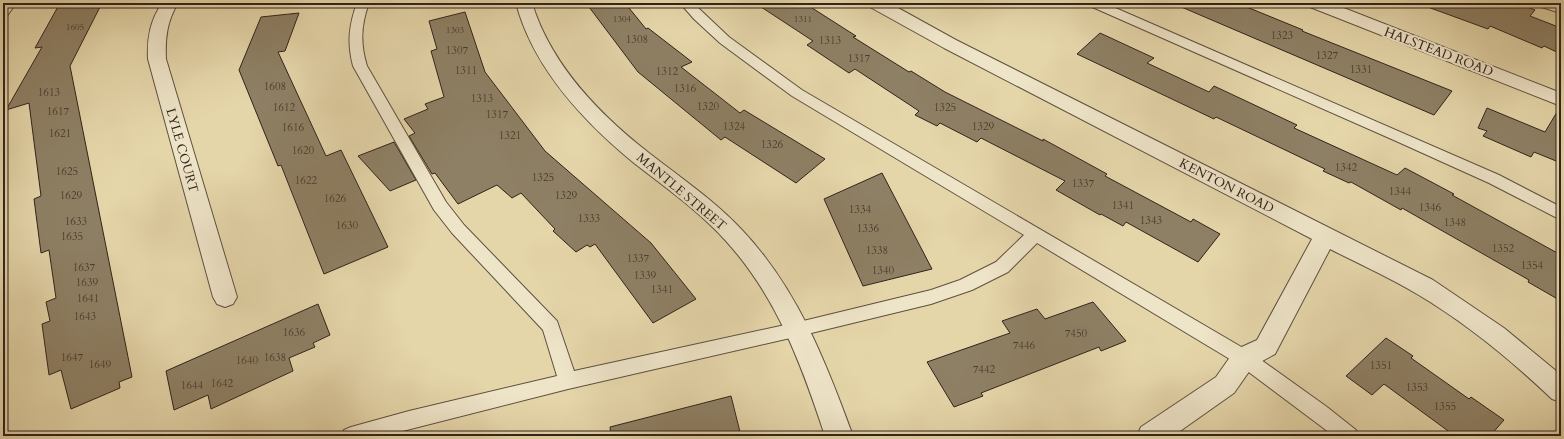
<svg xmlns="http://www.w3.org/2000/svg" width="1564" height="439" viewBox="0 0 1564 439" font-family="Cardo,serif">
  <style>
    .building { fill: #8e8065; stroke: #30231b }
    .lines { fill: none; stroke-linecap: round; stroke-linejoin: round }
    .service-casing { stroke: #5d503f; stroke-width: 2 }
    .minor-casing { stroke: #5d503f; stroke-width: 2 }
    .service { fill: #eee4c8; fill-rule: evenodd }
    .minor { fill: #eee4c8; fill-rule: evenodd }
    .labels { text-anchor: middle; stroke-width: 4; stroke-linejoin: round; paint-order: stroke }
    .far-number-label { font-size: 9px; fill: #483a2e }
    .number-label { font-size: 11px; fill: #483a2e }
    .street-label { font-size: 13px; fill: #30231b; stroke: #eee4c8 }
  </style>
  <rect width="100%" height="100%" fill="#e5d6aa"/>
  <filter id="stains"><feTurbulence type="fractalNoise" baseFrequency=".005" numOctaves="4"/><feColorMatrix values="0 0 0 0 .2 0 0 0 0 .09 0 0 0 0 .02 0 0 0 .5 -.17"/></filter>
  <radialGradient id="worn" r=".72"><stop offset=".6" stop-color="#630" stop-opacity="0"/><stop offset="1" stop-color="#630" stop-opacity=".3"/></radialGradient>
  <!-- building -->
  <path class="building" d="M60,3H102L70,66L132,377L119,382L120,388L71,409L61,370L49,375L42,324L50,321L46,302L56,298L49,250L41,253L34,199L41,196L29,103L6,110L42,47L35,48Z
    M586,3H625L646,29L648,28L692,62L681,67L740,113L744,110L825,159L796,183L725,137L721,140L638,72Z
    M755,3H800L807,7L809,6L856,36L853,37L909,72L911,71L945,92L1043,141V139L1107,174L1105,176L1191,222L1193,219L1220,234L1198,262L1126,222L1123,226L1101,214L1100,215L1056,190L1065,181L981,138L977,142L940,123L937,126L915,115L919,111L855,69L849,73L807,45L813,41Z
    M1172,3H1237L1303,30L1302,31L1452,91L1434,115Z
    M1426,3H1517L1535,10L1530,16L1561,28V54L1544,46L1542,48L1490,26L1488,29L1425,6Z
    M465,12L485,72L545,151L651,243L696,299L653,323L595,244L590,247L587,245L576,252L553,231L555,229L521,193L512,198L497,185L458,204L435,173L432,174L409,136L415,133L404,119L428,109L425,104L444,97L431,51L437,49L429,21Z
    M299,13L285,51L278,52L326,156L341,150L388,247L324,274L281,165L278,166L239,70L261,17Z
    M1100,33L1154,58L1147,63L1209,92L1214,86L1297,125L1294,128L1397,175L1405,168L1454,194L1452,195L1561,255V301L1528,282L1529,280L1402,208L1401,210L1351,182L1349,183L1323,171L1325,169L1216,117L1214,119L1077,54Z
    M1560,107L1561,163L1534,152L1531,157L1483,136L1487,131L1478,128L1487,108L1545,132Z
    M394,142L416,180L390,191L358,156Z
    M882,173L932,269L863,286L824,199Z
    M1093,302L1126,341L1101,351L1099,347L981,393L983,396L954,407L927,362L1010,333L1002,321L1037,309L1045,319Z
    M318,304L330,335L313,343L315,347L289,358L293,371L211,409L208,395L174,410L166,371Z
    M1386,338L1413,356L1411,358L1469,399L1471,397L1504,420L1490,436H1455L1384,384L1372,395L1346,376Z
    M731,396L741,436H611L610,427Z"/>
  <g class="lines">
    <defs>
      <path id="service" d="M4,3H16L7,16L3,17Z
        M357,3H369C361,25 360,43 367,66L446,202L464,225L557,321L574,371L799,322L931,290L960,280L996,262L1024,235L792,96L720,43L694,19L680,3H693L729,37L802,90L1250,352L1327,407L1356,430L1359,436H1334L1238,364L1037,243L1008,272L972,290L931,304L799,336L568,389L383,436H341L344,430L351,427L409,411L557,376L543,330L452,233L434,210L353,66C347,43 349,25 357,3Z
        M1088,3H1104L1499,175L1561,207V220L1489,183L1396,141L1090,6Z
        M1536,3H1555L1561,5V13L1538,6Z"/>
      <path id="minor" d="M162,3H178C167,21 165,38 166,59L237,297L233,304L225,307L217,304L213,297L148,59C147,38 150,21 162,3Z
        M516,3H532C551,65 599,114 649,153C681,178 714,200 742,230C797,288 826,362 853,436H825C802,366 777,297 726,241C699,211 666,188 634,163C583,121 533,68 516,3Z
        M868,3H889L956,40L1433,280L1504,328L1561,375V402L1552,399C1511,360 1466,323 1417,294C1389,277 1359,264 1330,249L1275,354L1253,366L1234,393L1173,436H1137L1141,427L1216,377L1235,350L1257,340L1312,239L944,48L870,7Z
        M1308,3H1331L1561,93V106L1310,7Z"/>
    </defs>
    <!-- service casing -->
    <use href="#service" class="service-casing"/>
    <!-- minor casing -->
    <use href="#minor" class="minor-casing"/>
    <!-- service -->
    <use href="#service" class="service"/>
    <!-- minor -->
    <use href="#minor" class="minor"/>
  </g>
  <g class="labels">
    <!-- far-number labels -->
    <g class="far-number-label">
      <text x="622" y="22">1304</text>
      <text x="803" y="22">1311</text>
      <text x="75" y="30">1605</text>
      <text x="455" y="33">1303</text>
    </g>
    <!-- number labels -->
    <g class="number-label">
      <text x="1282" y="39">1323</text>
      <text x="637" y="43">1308</text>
      <text x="830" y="44">1313</text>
      <text x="457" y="54">1307</text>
      <text x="1327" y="59">1327</text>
      <text x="859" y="62">1317</text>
      <text x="1361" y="73">1331</text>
      <text x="466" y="74">1311</text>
      <text x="667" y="75">1312</text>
      <text x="275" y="90">1608</text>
      <text x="685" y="92">1316</text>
      <text x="49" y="96">1613</text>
      <text x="482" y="102">1313</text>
      <text x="708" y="110">1320</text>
      <text x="284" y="111">1612</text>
      <text x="945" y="111">1325</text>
      <text x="58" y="115">1617</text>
      <text x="497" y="118">1317</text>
      <text x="734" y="130">1324</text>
      <text x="983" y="130">1329</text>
      <text x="293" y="131">1616</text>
      <text x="60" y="137">1621</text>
      <text x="510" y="139">1321</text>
      <text x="772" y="148">1326</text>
      <text x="303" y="154">1620</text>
      <text x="1346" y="171">1342</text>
      <text x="67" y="175">1625</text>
      <text x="543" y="181">1325</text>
      <text x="306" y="184">1622</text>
      <text x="1083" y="187">1337</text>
      <text x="1400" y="195">1344</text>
      <text x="71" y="199">1629</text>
      <text x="566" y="199">1329</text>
      <text x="335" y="202">1626</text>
      <text x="1123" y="209">1341</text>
      <text x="1430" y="211">1346</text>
      <text x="860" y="213">1334</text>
      <text x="589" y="222">1333</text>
      <text x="1151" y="224">1343</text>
      <text x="76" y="225">1633</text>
      <text x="1455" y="226">1348</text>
      <text x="347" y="229">1630</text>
      <text x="868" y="232">1336</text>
      <text x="72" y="240">1635</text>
      <text x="1503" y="252">1352</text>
      <text x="877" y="254">1338</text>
      <text x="638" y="262">1337</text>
      <text x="1532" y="269">1354</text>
      <text x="84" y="271">1637</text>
      <text x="883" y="274">1340</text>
      <text x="645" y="279">1339</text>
      <text x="87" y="286">1639</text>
      <text x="662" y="293">1341</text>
      <text x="88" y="302">1641</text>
      <text x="85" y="320">1643</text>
      <text x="294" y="336">1636</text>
      <text x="1076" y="337">7450</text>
      <text x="1024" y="349">7446</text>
      <text x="72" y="361">1647</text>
      <text x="275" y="361">1638</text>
      <text x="247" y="364">1640</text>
      <text x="100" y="368">1649</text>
      <text x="1381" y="369">1351</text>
      <text x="984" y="373">7442</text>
      <text x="222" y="387">1642</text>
      <text x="192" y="389">1644</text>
      <text x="1417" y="391">1353</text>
      <text x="1445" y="410">1355</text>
    </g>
    <!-- street labels -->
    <g class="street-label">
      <text transform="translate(1439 51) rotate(21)" y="5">HALSTEAD ROAD</text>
      <text transform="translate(183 150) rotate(74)" y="5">LYLE COURT</text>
      <text transform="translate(1227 185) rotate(27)" y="5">KENTON ROAD</text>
      <text transform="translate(682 191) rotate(40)" y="5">MANTLE STREET</text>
    </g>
  </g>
  <!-- margin -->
  <rect width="1564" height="439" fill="none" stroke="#e5d6aa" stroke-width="16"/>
  <rect x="4" y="4" width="1556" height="431" fill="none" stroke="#30231b" stroke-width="2"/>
  <rect x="8" y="8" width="1548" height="423" fill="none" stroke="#30231b"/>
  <rect width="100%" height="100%" filter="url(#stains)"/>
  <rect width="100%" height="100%" fill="url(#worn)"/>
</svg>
